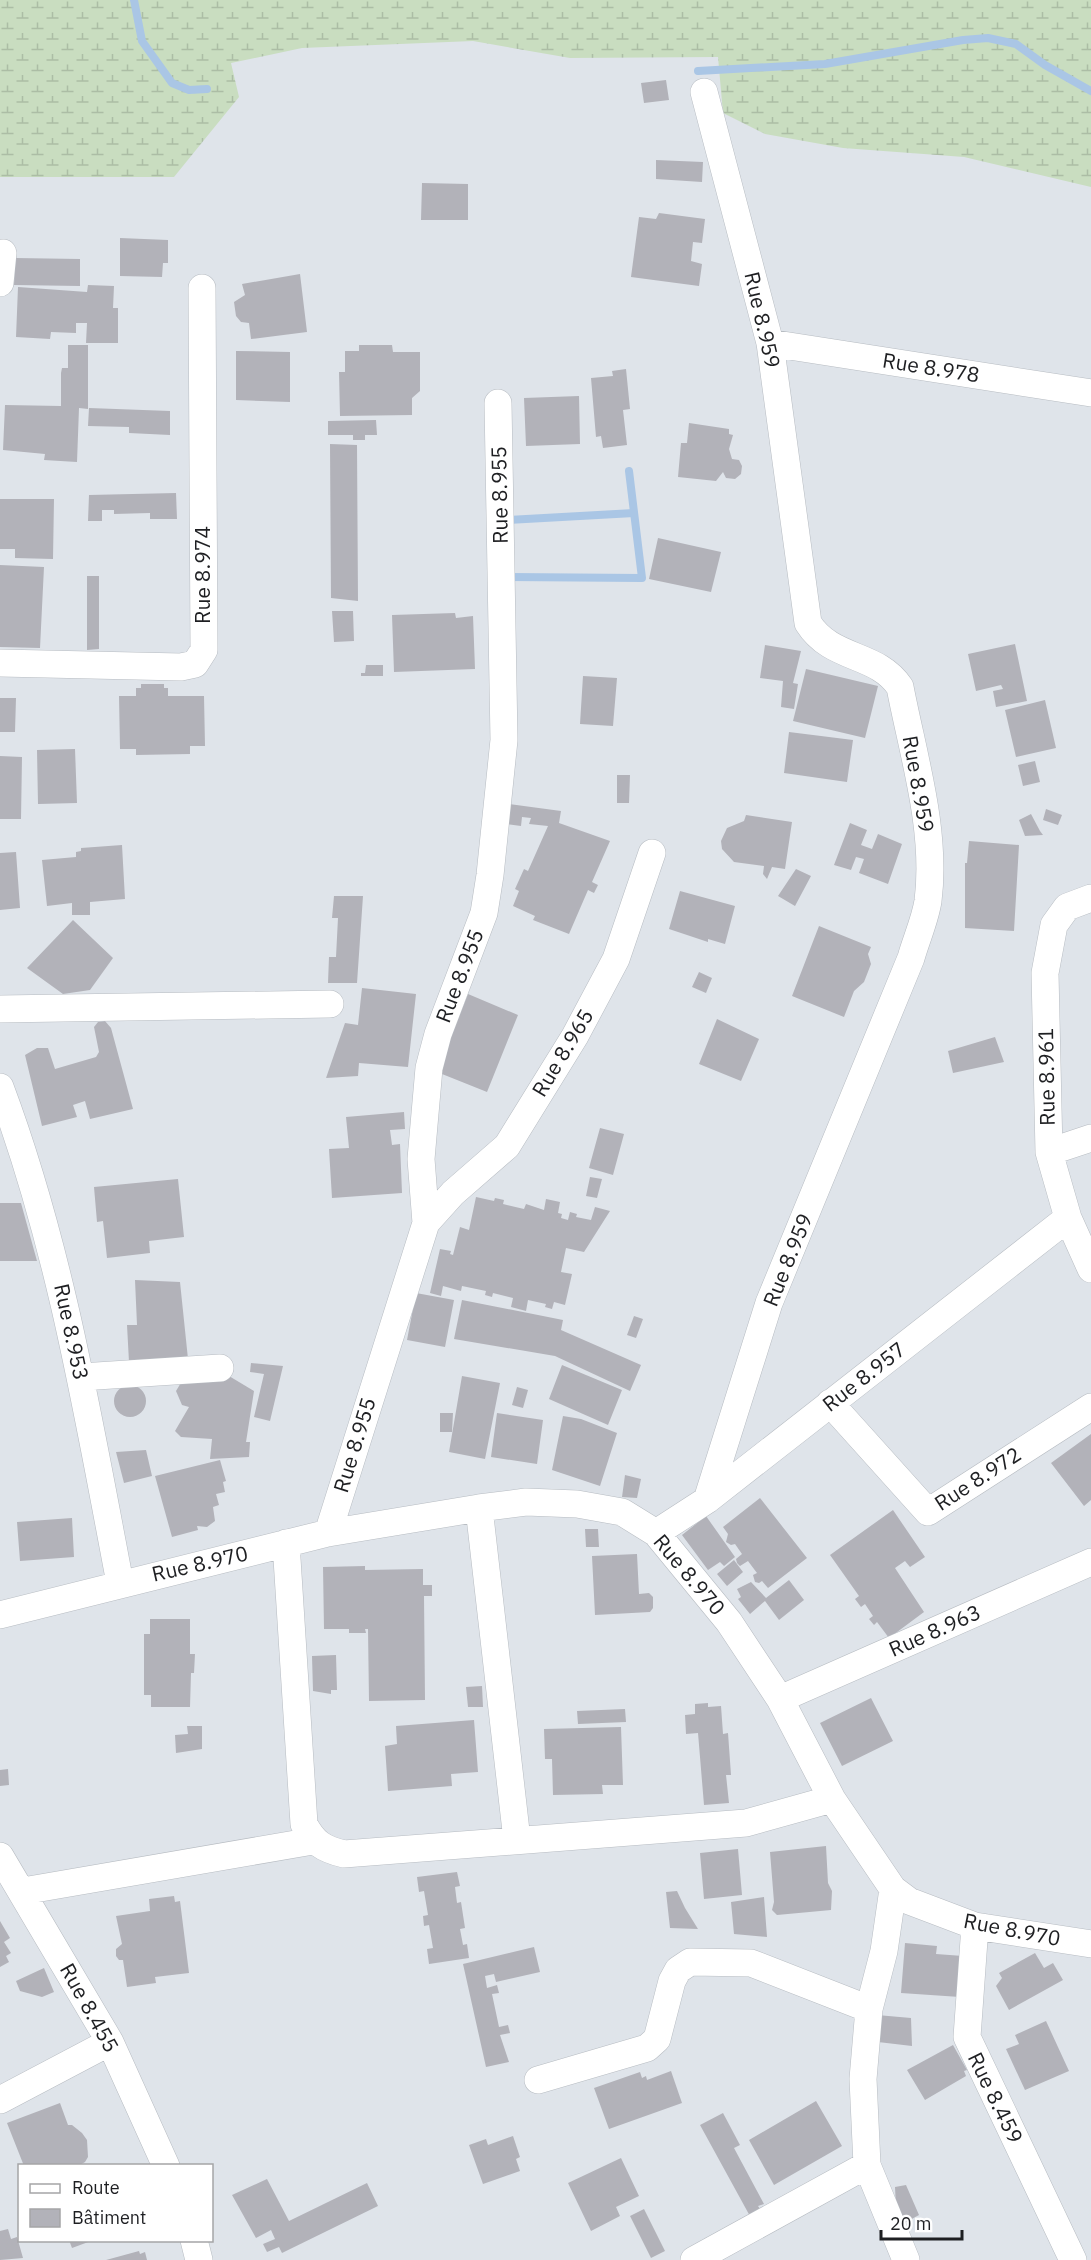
<svg xmlns="http://www.w3.org/2000/svg" width="1091" height="2260" viewBox="0 0 1091 2260" font-family="'IBM Plex Sans',sans-serif">
  <style>
    .wetland { fill: url(#wetland-marsh) }
    .lines { fill: none; stroke-linecap: round; stroke-linejoin: round }
    .stream { stroke: #aac6e5; stroke-width: 8 }
    .building { fill: #b2b2b9 }
    .minor-casing { stroke: #b7bcc2; stroke-width: 28 }
    .minor { stroke: #fff; stroke-width: 27 }
    .labels { text-anchor: middle; stroke-width: 6; stroke-linejoin: round; paint-order: stroke }
    .street-label { font-size: 21px; fill: #1e1f22; stroke: #fff }
  </style>
  <defs>
    <pattern id="wetland-marsh" width="20" height="14" patternUnits="userSpaceOnUse" patternTransform="scale(1.5)"><rect width="20" height="14" fill="#c9ddc0"/><path d="M1 5h8M5 5V1M11 12h8M15 12V8" fill="none" stroke="#acbda5"/></pattern>
  </defs>
  <rect width="100%" height="100%" fill="#dfe4ea"/>
  <!-- wetland -->
  <path class="wetland" d="M0,0H1091V187L964,157L843,148L765,134L723,113L718,57L570,58L473,41L302,48L231,63L239,97L174,177H0Z"/>
  <g class="lines">
    <!-- stream -->
    <path class="stream" d="M134,0L142,41L172,83L189,90L207,89
      M698,71L825,64L963,40L988,38L1016,44L1045,65L1091,91
      M507,520L634,513
      M508,577L642,578L629,471"/>
  </g>
  <!-- building -->
  <path class="building" d="M666,80L669,100L644,103L641,83Z
    M656,160L703,162L702,182L656,179Z
    M422,183L468,184V220H421Z
    M659,213L705,219L702,243L693,242L691,261L702,264L699,286L631,277L639,217L656,219Z
    M120,238L168,240V263H163L162,277L120,276Z
    M15,258L80,259V286L14,285Z
    M300,274L307,332L251,339L249,323L241,322L236,316L234,302L245,295L242,284Z
    M88,285L114,286L113,308H118V343H86L87,323H76V333L51,332L50,339L16,337L18,287L87,292Z
    M68,345H88V409L79,408L77,462L44,460L45,454L3,450L5,405L61,406V373L62,368H68Z
    M359,345H392L393,352H420V391L412,398V415L340,416L339,372H345V351H359Z
    M236,351L290,352V402L236,400Z
    M626,369L630,409L623,410L627,445L603,448L601,436L596,437L591,378L613,376L612,371Z
    M579,396L580,444L526,446L524,398Z
    M89,408L170,411V435L129,433V427L88,426Z
    M376,420L377,435H365V440H353V435H328V421Z
    M689,423L729,429V434L733,435L729,449L732,459L739,460L742,466L741,474L735,479L726,478L723,472L716,481L678,477L681,443H687Z
    M330,444L357,445L358,601L331,598Z
    M176,493L177,519H150V513L114,514V510H102V521H88L89,495Z
    M0,499H54L53,559L15,558V549H0Z
    M658,538L721,552L711,592L649,579Z
    M0,565L44,567L40,648L0,647Z
    M87,576H99V649L87,650Z
    M332,611H353L354,641L334,642Z
    M455,613L456,618L473,616L475,669L394,672L392,615Z
    M1015,644L1027,701L996,707L993,691L1003,689L1001,685L976,691L968,654Z
    M765,645L801,651L793,683L798,684L794,709L781,707L783,681L760,678Z
    M366,665H383V676H361V673H365Z
    M806,669L878,686L865,738L793,721Z
    M583,676L617,678L613,726L580,724Z
    M141,684H164V688H168V696H204L205,746H190V754L136,755V749H120L119,696H136V688H141Z
    M0,698H16L15,732H0Z
    M1045,700L1056,748L1016,757L1005,710Z
    M789,732L853,740L847,782L784,773Z
    M75,749L77,803L38,804L37,750Z
    M0,756L22,757L21,819H0Z
    M1035,761L1040,782L1023,786L1018,765Z
    M617,775H630L629,803H617Z
    M509,804L561,811L559,823L610,841L592,882L598,885L594,893L588,890L569,934L533,920L535,916L513,906L519,891L515,889L524,869L528,871L548,826L529,824L531,818L522,817L521,826L506,824Z
    M1046,809L1062,815L1058,825L1043,820Z
    M1031,814L1040,831L1043,835L1025,836L1019,820Z
    M746,815L792,822L785,869L772,867L767,879L763,874L764,866L734,862L722,849L721,841L727,828L744,821Z
    M850,823L867,830L861,845L872,849L878,834L902,844L888,884L859,873L864,859L856,857L851,870L834,865Z
    M969,841L1019,845L1014,931L965,928V863H967Z
    M122,845L125,899L90,902V915H72V903L47,906L42,860L76,857V852L81,851V848Z
    M16,852L20,908L0,910V853Z
    M796,869L811,876L795,906L778,896Z
    M680,891L735,906L725,944L708,939V942L669,929Z
    M334,896H363L357,983H328L329,957H336L338,918H332Z
    M73,920L113,958L90,990L63,994L27,968Z
    M819,926L871,947L868,954L871,964L864,982L854,991L844,1017L792,996Z
    M699,972L712,978L706,993L692,987Z
    M362,988L416,994L408,1067L359,1063L358,1076L326,1078L345,1023L358,1025Z
    M468,994L518,1015L487,1092L437,1072Z
    M717,1019L759,1039L741,1081L699,1064Z
    M105,1021L111,1028L133,1109L90,1119L85,1101L73,1105L77,1117L42,1126L25,1055L37,1048H48L55,1069L96,1057L99,1052L94,1027L98,1022Z
    M995,1037L1004,1062L953,1073L948,1051Z
    M404,1112L405,1129L390,1130L392,1145L400,1144L402,1193L332,1198L329,1149L349,1148L346,1117Z
    M600,1128L624,1134L613,1175L589,1168Z
    M590,1177L602,1179L597,1198L586,1196Z
    M178,1179L184,1237L149,1241L150,1253L107,1258L103,1221L97,1222L94,1187Z
    M476,1197L494,1201L495,1198L504,1200L503,1204L524,1209L526,1204L544,1210L546,1199L560,1202L558,1213L562,1214L561,1218L568,1220L570,1212L577,1214L576,1217L591,1220L595,1207L610,1211L584,1252L566,1248L561,1272L572,1274L565,1305L554,1302L552,1309L545,1307L546,1304L528,1300L526,1311L511,1307L513,1298L493,1293L492,1297L485,1295L486,1291L462,1286L461,1291L443,1286L441,1296L430,1293L440,1249L451,1251L450,1254L453,1255L460,1227L469,1230Z
    M0,1203H21L37,1261H0Z
    M135,1280L180,1282L188,1359L129,1362L127,1325H137Z
    M416,1293L454,1300L445,1347L407,1340Z
    M462,1300L563,1320L561,1330L641,1365L630,1391L555,1356L454,1339Z
    M634,1316L643,1319L636,1338L627,1335Z
    M251,1363L283,1366L270,1421L254,1417L264,1374L250,1372Z
    M562,1365L622,1390L608,1425L549,1399Z
    M185,1376H229L254,1391L246,1442H250L249,1457L210,1459L212,1439L181,1437L175,1431L189,1407L182,1405L176,1391Z
    M462,1376L500,1383L485,1459L449,1452Z
    M114 1401a16 16 0 1 1 32 0a16 16 0 1 1-32 0Z
    M517,1387L528,1390L523,1408L512,1405Z
    M440,1413H453L452,1432H440Z
    M497,1413L543,1420L537,1464L491,1457Z
    M563,1416L581,1419L617,1433L600,1486L552,1470Z
    M1091,1434V1500L1084,1506L1051,1463Z
    M146,1450L152,1476L124,1483L116,1452Z
    M220,1460L226,1481L223,1482L225,1492L216,1494L219,1505L213,1507L215,1521L207,1527L197,1526L198,1530L172,1537L155,1476Z
    M625,1475L641,1479L637,1498L622,1497Z
    M760,1498L807,1558L768,1588L762,1581L759,1583L755,1582L753,1575L757,1573L748,1561L740,1566L737,1563L736,1559L742,1554L735,1544L731,1545L726,1542L728,1534L723,1527Z
    M893,1510L925,1557L910,1567L905,1561L895,1568L924,1612L889,1638L877,1622L874,1625L869,1619L873,1616L865,1604L861,1607L855,1599L859,1596L830,1555Z
    M706,1516L735,1557L724,1566L720,1562L708,1570L682,1535Z
    M72,1518L74,1557L20,1561L17,1522Z
    M585,1529H598L599,1547H586Z
    M637,1554L639,1594L649,1593L653,1597V1608L650,1612L595,1615L592,1556Z
    M734,1560L743,1572L727,1586L717,1574Z
    M365,1566V1570L423,1569V1585H432V1596H424L425,1700L369,1701L368,1629H365L366,1633H349V1629H324L323,1567Z
    M789,1580L804,1600L779,1620L765,1601L750,1614L738,1599L741,1597L737,1589L751,1582L766,1598Z
    M150,1619H190V1654H195L194,1673H191L190,1707H151V1695H144V1634H150Z
    M336,1655L337,1690H331V1694L313,1691L312,1656Z
    M482,1686L483,1707H468L466,1687Z
    M871,1698L893,1741L842,1766L820,1723Z
    M708,1703V1707L721,1706L723,1734L728,1733L731,1775H726L729,1803L704,1805L698,1733L686,1734L685,1715L695,1714V1704Z
    M625,1709L626,1722L578,1724L577,1711Z
    M474,1720L478,1772L451,1774L452,1786L388,1791L385,1746L397,1744L396,1726Z
    M187,1726H202V1749L176,1753L175,1735L188,1734Z
    M621,1727L623,1785H602L603,1794L553,1795L552,1759H545L544,1729Z
    M8,1769L9,1785L0,1786V1770Z
    M826,1846L828,1883L832,1891L831,1910L777,1915L772,1910L774,1902L770,1852Z
    M738,1849L742,1895L704,1899L700,1853Z
    M457,1872L460,1886L455,1887L457,1903L461,1902L465,1928L460,1929L463,1945L467,1944L469,1958L429,1964L427,1949L433,1948L429,1925L424,1926L423,1916L428,1915L424,1891L419,1892L417,1877Z
    M677,1891L685,1908L698,1929L670,1928L666,1892Z
    M174,1896L175,1902L180,1901L189,1973L155,1977L156,1983L127,1987L123,1960H119L116,1956V1949L122,1944L116,1916L150,1911L149,1899Z
    M764,1897L767,1937L734,1934L731,1902Z
    M0,1921L10,1938L4,1942L11,1953L6,1956L9,1962L0,1967Z
    M905,1943L937,1946L936,1954L963,1956L960,1997L901,1993Z
    M534,1947L540,1972L496,1982L494,1974L485,1976L487,1988L497,1985L499,1993L492,1994L499,2027L508,2025L510,2033L500,2035L509,2062L486,2067L463,1964Z
    M1035,1953L1044,1968L1053,1963L1063,1980L1009,2010L996,1986L1002,1978L999,1973Z
    M44,1968L54,1992L42,1997L20,1991L16,1981Z
    M877,2015L911,2018L912,2046L878,2042Z
    M1046,2021L1069,2071L1025,2090L1006,2049L1019,2044L1015,2035Z
    M953,2045L967,2070L964,2071L966,2076L925,2100L907,2070Z
    M671,2071L682,2103L609,2129L594,2088L640,2072L642,2078L646,2076L647,2080Z
    M816,2101L842,2146L774,2185L749,2140Z
    M60,2103L68,2125H72L82,2133L87,2140L88,2157L85,2162L78,2166H24L7,2123Z
    M723,2113L740,2145L734,2148L764,2204L758,2206L762,2212L751,2218L700,2125Z
    M513,2136L520,2157L516,2159L520,2171L483,2184L469,2145L486,2139L488,2145Z
    M621,2158L639,2196L616,2207L620,2216L591,2231L568,2183Z
    M267,2179L289,2221L367,2183L378,2206L282,2253L279,2247L267,2252L263,2244L275,2239L271,2230L256,2238L232,2195Z
    M906,2185L919,2215L897,2227L895,2187Z
    M644,2209L665,2251L651,2258L630,2216Z
    M8,2229L11,2239L17,2237L23,2258L0,2260V2231Z
    M69,2240H91V2241L72,2248Z
    M139,2251L140,2254L145,2252L147,2260H106Z"/>
  <g class="lines">
    <defs>
      <path id="minor" d="M704,92L770,343L808,623C832,661 877,652 900,687C913,755 937,830 928,901C925,920 916,940 911,958L769,1303L707,1500
        M0,283L3,253
        M770,343L1091,393
        M0,663L181,667L195,664L204,650L202,288
        M1091,898L1067,907L1054,925L1045,973L1049,1152L1068,1218L1091,1269
        M0,1009L330,1004
        M0,1087C60,1247 88,1416 120,1583
        M1049,1152L1091,1138
        M426,1223L453,1193L507,1146L575,1036L616,959L652,853
        M81,1377L220,1368
        M830,1403L928,1512L1091,1407
        M479,1508L517,1840
        M328,1533L426,1223L421,1159L429,1068L438,1034L484,913L490,875L504,740L498,403
        M656,1533L707,1500L1068,1218
        M286,1543L304,1824C314,1843 323,1849 344,1854L746,1823L832,1799
        M0,1615L328,1533L479,1508L526,1502L577,1504L622,1512L656,1533L729,1622L780,1699L832,1799L893,1889L909,1901L975,1926L1091,1944
        M780,1699L1091,1562
        M0,1856L110,2042L166,2166
        M893,1889L884,1951L869,2009L863,2079L867,2165L906,2260
        M23,1891L313,1841
        M975,1926L967,2037L1073,2260
        M538,2080L647,2048L657,2039L672,1981L678,1970L690,1962L751,1963L869,2009
        M0,2100L110,2042
        M194,2240L199,2260
        M694,2260L867,2165"/>
    </defs>
    <!-- minor casing -->
    <use href="#minor" class="minor-casing"/>
    <!-- minor -->
    <use href="#minor" class="minor"/>
  </g>
  <g class="labels">
    <!-- street labels -->
    <g class="street-label">
      <text transform="translate(762 320) rotate(77)" y="7">Rue 8.959</text>
      <text transform="translate(931 368) rotate(9)" y="7">Rue 8.978</text>
      <text transform="translate(500 495) rotate(-91)" y="7">Rue 8.955</text>
      <text transform="translate(203 575) rotate(-90)" y="7">Rue 8.974</text>
      <text transform="translate(918 784) rotate(80)" y="7">Rue 8.959</text>
      <text transform="translate(460 976) rotate(-69)" y="7">Rue 8.955</text>
      <text transform="translate(563 1053) rotate(-59)" y="7">Rue 8.965</text>
      <text transform="translate(1047 1077) rotate(-91)" y="7">Rue 8.961</text>
      <text transform="translate(788 1260) rotate(-68)" y="7">Rue 8.959</text>
      <text transform="translate(71 1332) rotate(78)" y="7">Rue 8.953</text>
      <text transform="translate(864 1377) rotate(-38)" y="7">Rue 8.957</text>
      <text transform="translate(355 1445) rotate(-73)" y="7">Rue 8.955</text>
      <text transform="translate(978 1479) rotate(-33)" y="7">Rue 8.972</text>
      <text transform="translate(200 1564) rotate(-13)" y="7">Rue 8.970</text>
      <text transform="translate(689 1575) rotate(50)" y="7">Rue 8.970</text>
      <text transform="translate(935 1631) rotate(-24)" y="7">Rue 8.963</text>
      <text transform="translate(1012 1930) rotate(11)" y="7">Rue 8.970</text>
      <text transform="translate(89 2008) rotate(61)" y="7">Rue 8.455</text>
      <text transform="translate(995 2098) rotate(64)" y="7">Rue 8.459</text>
    </g>
  </g>
  <!-- legend -->
  <rect x="18" y="2164" width="195" height="78" fill="#ffffff" stroke="#a5a5a7" stroke-width="1.5"/>
  <rect x="30" y="2184" width="30" height="9" fill="#ffffff" stroke="#a5a5a7" stroke-width="1.5"/>
  <text x="72" y="2194" font-size="18" fill="#1e1f22">Route</text>
  <rect x="30" y="2209" width="30" height="18" fill="#b2b2b9" stroke="#a5a5a7" stroke-width="1.5"/>
  <text x="72" y="2224" font-size="18" fill="#1e1f22">Bâtiment</text>
  <!-- scale -->
  <path d="M881 2230v9h81v-9" fill="none" stroke="#1e1f22" stroke-width="3"/>
  <text x="890" y="2230" font-size="18" fill="#1e1f22" stroke="#ffffff" stroke-width="4.5" paint-order="stroke">20 m</text>
</svg>
